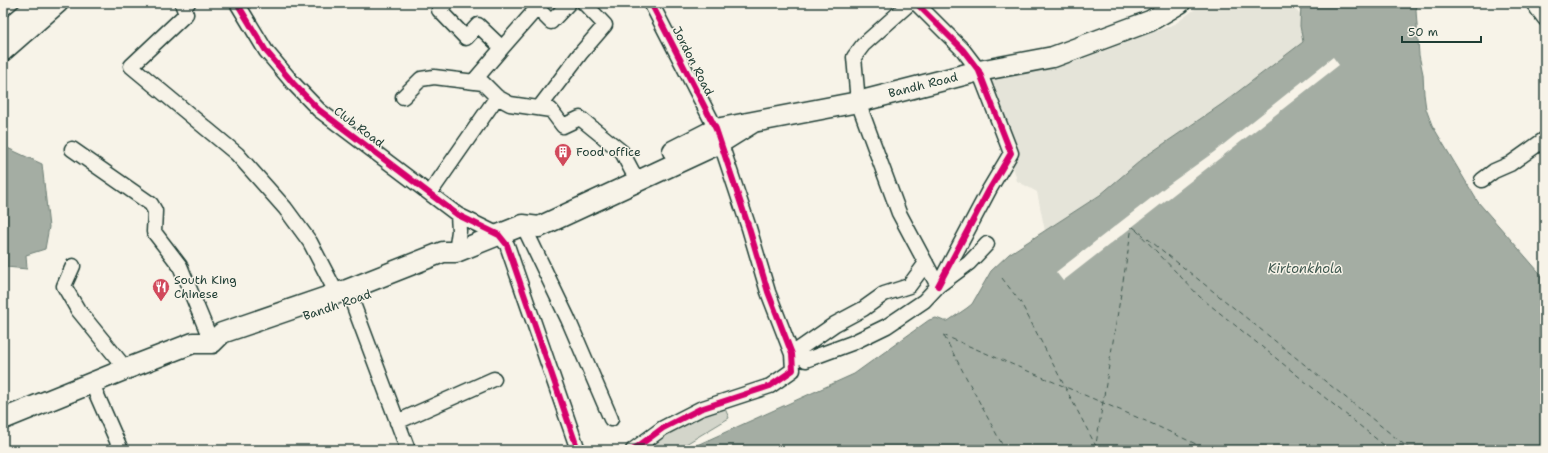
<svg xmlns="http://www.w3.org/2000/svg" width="1548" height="453" viewBox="0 0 1548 453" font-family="'Shantell Sans',sans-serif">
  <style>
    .built { fill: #e5e4d9 }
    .green { fill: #d3d5ca; stroke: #79897f }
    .water { fill: #a4ada3; stroke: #6f8077 }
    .pier { fill: #f7f3e8 }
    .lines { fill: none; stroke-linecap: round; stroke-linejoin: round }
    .ferry { stroke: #405950; stroke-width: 1; stroke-dasharray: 5 4; stroke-linecap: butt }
    .minor-casing { stroke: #1f3d34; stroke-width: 17 }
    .major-casing { stroke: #1f3d34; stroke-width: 21 }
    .highway-casing { stroke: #1f3d34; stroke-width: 23 }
    .minor { stroke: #f7f3e8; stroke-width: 14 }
    .major { stroke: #f7f3e8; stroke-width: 18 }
    .highway { stroke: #f7f3e8; stroke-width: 20 }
    .cycleway-casing { stroke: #f7f3e8; stroke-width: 8 }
    .cycleway { stroke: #d6006c; stroke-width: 6 }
    .labels { text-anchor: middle; stroke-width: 3; stroke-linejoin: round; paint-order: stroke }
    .street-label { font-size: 12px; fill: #1f3d34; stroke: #f7f3e8 }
    .poi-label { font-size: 12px; fill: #1f3d34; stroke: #f7f3e8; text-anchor: start }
    .water-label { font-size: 13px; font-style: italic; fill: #405950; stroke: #f7f3e8 }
  </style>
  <rect width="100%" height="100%" fill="#f7f3e8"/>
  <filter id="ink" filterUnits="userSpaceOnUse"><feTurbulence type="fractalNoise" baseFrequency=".025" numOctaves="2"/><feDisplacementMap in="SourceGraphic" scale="8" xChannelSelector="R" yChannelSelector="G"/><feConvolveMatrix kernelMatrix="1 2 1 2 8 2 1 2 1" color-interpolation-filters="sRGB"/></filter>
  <g filter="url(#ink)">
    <!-- built -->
    <path class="built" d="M1203,3H1288L1318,31L1055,280L1037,192L1017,181L1001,122L984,78L996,79L1077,61L1175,24Z"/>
    <!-- green -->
    <path class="green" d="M723,404L729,418L676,450H639L670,430Z"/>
    <!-- water -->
    <path class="water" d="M1301,3H1418L1416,10L1419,55L1423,74L1424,94L1426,109L1432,125L1478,202L1545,279V450H686L854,374L929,320L936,318L944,321H948L967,308L972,304L991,271L1009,254L1100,195L1146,156L1222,104L1303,42L1300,26Z
      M3,146L42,164L49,227L45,249L26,255L27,269L6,267L3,233Z"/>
    <!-- pier -->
    <path class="pier" d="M1333,57L1339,65L1063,281L1056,272L1168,185L1214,152Z"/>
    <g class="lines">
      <!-- ferry -->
      <path class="ferry" d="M1133,227L1411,450
        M1136,230L1200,297L1390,450
        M1002,278L1021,303L1098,450
        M943,335L1148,422L1209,450
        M944,336L1005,450
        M1095,450L1132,227"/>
      <defs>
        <path id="minor" d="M188,3L183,6L186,14L131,66L237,154L285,208L310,242L337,294
          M237,3L266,51L293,83L319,110L458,215L499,235L507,245L578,450
          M446,3L439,10L466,38L478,25L502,48L473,82
          M910,3L863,45L854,57L858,102L899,213L938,286
          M916,3L963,50L979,71L1011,153L989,190L938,286
          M1533,3L1545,19
          M502,48L537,8L551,22L569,3
          M403,97L421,79L434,77L483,83L497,97L510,104L551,110L563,126L580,118L622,152L632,171
          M539,108L580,54L605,25L584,3
          M72,149L151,204L155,211L154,232L180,266L212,343
          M1482,180L1494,171L1510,164L1545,139
          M430,193L497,97
          M523,225L568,319L611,419
          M456,252L459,231L458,215
          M73,266L64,286L78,310L126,369
          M352,301L408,450
          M797,350L806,360L852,343L887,326L924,301L938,286L969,263L987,244
          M792,354L835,324L863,309L884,294L909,286L926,263
          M96,393L121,450
          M397,422L494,379
          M633,450L663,428L700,409L770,386L793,370L792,354L768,292L749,228L716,129L651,3"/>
        <path id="major" d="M3,32L37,3
          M3,52L59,3"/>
        <path id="highway" d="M673,151L716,129L858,102L979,71L1053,57L1150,21L1180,3
          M3,419L126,369L193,343H212L222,333L347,290L443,252H456L523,225L539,227L720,143L752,123"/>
      </defs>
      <!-- minor casing -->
      <use href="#minor" class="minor-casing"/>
      <!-- major casing -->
      <use href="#major" class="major-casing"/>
      <!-- highway casing -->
      <use href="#highway" class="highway-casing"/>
      <!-- minor -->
      <use href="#minor" class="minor"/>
      <!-- major -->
      <use href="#major" class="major"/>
      <!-- highway -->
      <use href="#highway" class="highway"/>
      <defs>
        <path id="cycleway" d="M237,3L266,51L293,83L319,110L458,215L499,235L507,245L578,450
          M916,3L963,50L979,71L1011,153L989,190L938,286
          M633,450L663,428L700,409L770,386L793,370L792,354L768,292L749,228L716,129L651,3"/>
      </defs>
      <!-- cycleway casing -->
      <use href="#cycleway" class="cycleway-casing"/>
      <!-- cycleway -->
      <use href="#cycleway" class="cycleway"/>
    </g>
  </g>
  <!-- icons -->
  <defs>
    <symbol id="building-pin" viewBox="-11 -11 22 30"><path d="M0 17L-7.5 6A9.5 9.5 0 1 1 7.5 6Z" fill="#d1495b" stroke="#f7f3e8"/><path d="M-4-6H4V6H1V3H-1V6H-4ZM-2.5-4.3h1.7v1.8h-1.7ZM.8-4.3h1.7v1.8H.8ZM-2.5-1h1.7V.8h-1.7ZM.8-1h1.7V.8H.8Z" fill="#fff"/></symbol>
    <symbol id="restaurant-pin" viewBox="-11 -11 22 30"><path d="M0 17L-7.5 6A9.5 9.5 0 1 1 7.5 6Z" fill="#d1495b" stroke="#f7f3e8"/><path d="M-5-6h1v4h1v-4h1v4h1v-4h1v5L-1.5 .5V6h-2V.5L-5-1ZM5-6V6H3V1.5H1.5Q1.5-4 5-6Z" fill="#fff"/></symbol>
  </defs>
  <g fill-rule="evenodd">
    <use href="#building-pin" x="553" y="142" width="20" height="27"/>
    <use href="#restaurant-pin" x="151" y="277" width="20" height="27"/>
  </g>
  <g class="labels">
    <!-- street labels -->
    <g class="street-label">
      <text transform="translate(693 61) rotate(63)" y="4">Jordon Road</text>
      <text transform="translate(923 85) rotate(-14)" y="4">Bandh Road</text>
      <text transform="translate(359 127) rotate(37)" y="4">Club Road</text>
      <text transform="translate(337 305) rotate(-19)" y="4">Bandh Road</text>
    </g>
    <!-- poi labels -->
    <g class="poi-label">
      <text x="576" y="156">Food office</text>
      <text x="174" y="284">South King<tspan x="174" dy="14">Chinese</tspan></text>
    </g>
    <!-- water labels -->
    <g class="water-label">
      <text x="1305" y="273">Kirtonkhola</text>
    </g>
  </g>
  <!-- margin -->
  <rect width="1548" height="453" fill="none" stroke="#f7f3e8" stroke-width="16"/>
  <rect x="8" y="8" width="1532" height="437" fill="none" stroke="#1f3d34" stroke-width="1.5" filter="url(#ink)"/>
  <!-- scale -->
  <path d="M1402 36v6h79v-6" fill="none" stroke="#1f3d34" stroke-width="2"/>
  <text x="1408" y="36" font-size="12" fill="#1f3d34" stroke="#f7f3e8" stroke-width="3" paint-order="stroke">50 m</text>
</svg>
